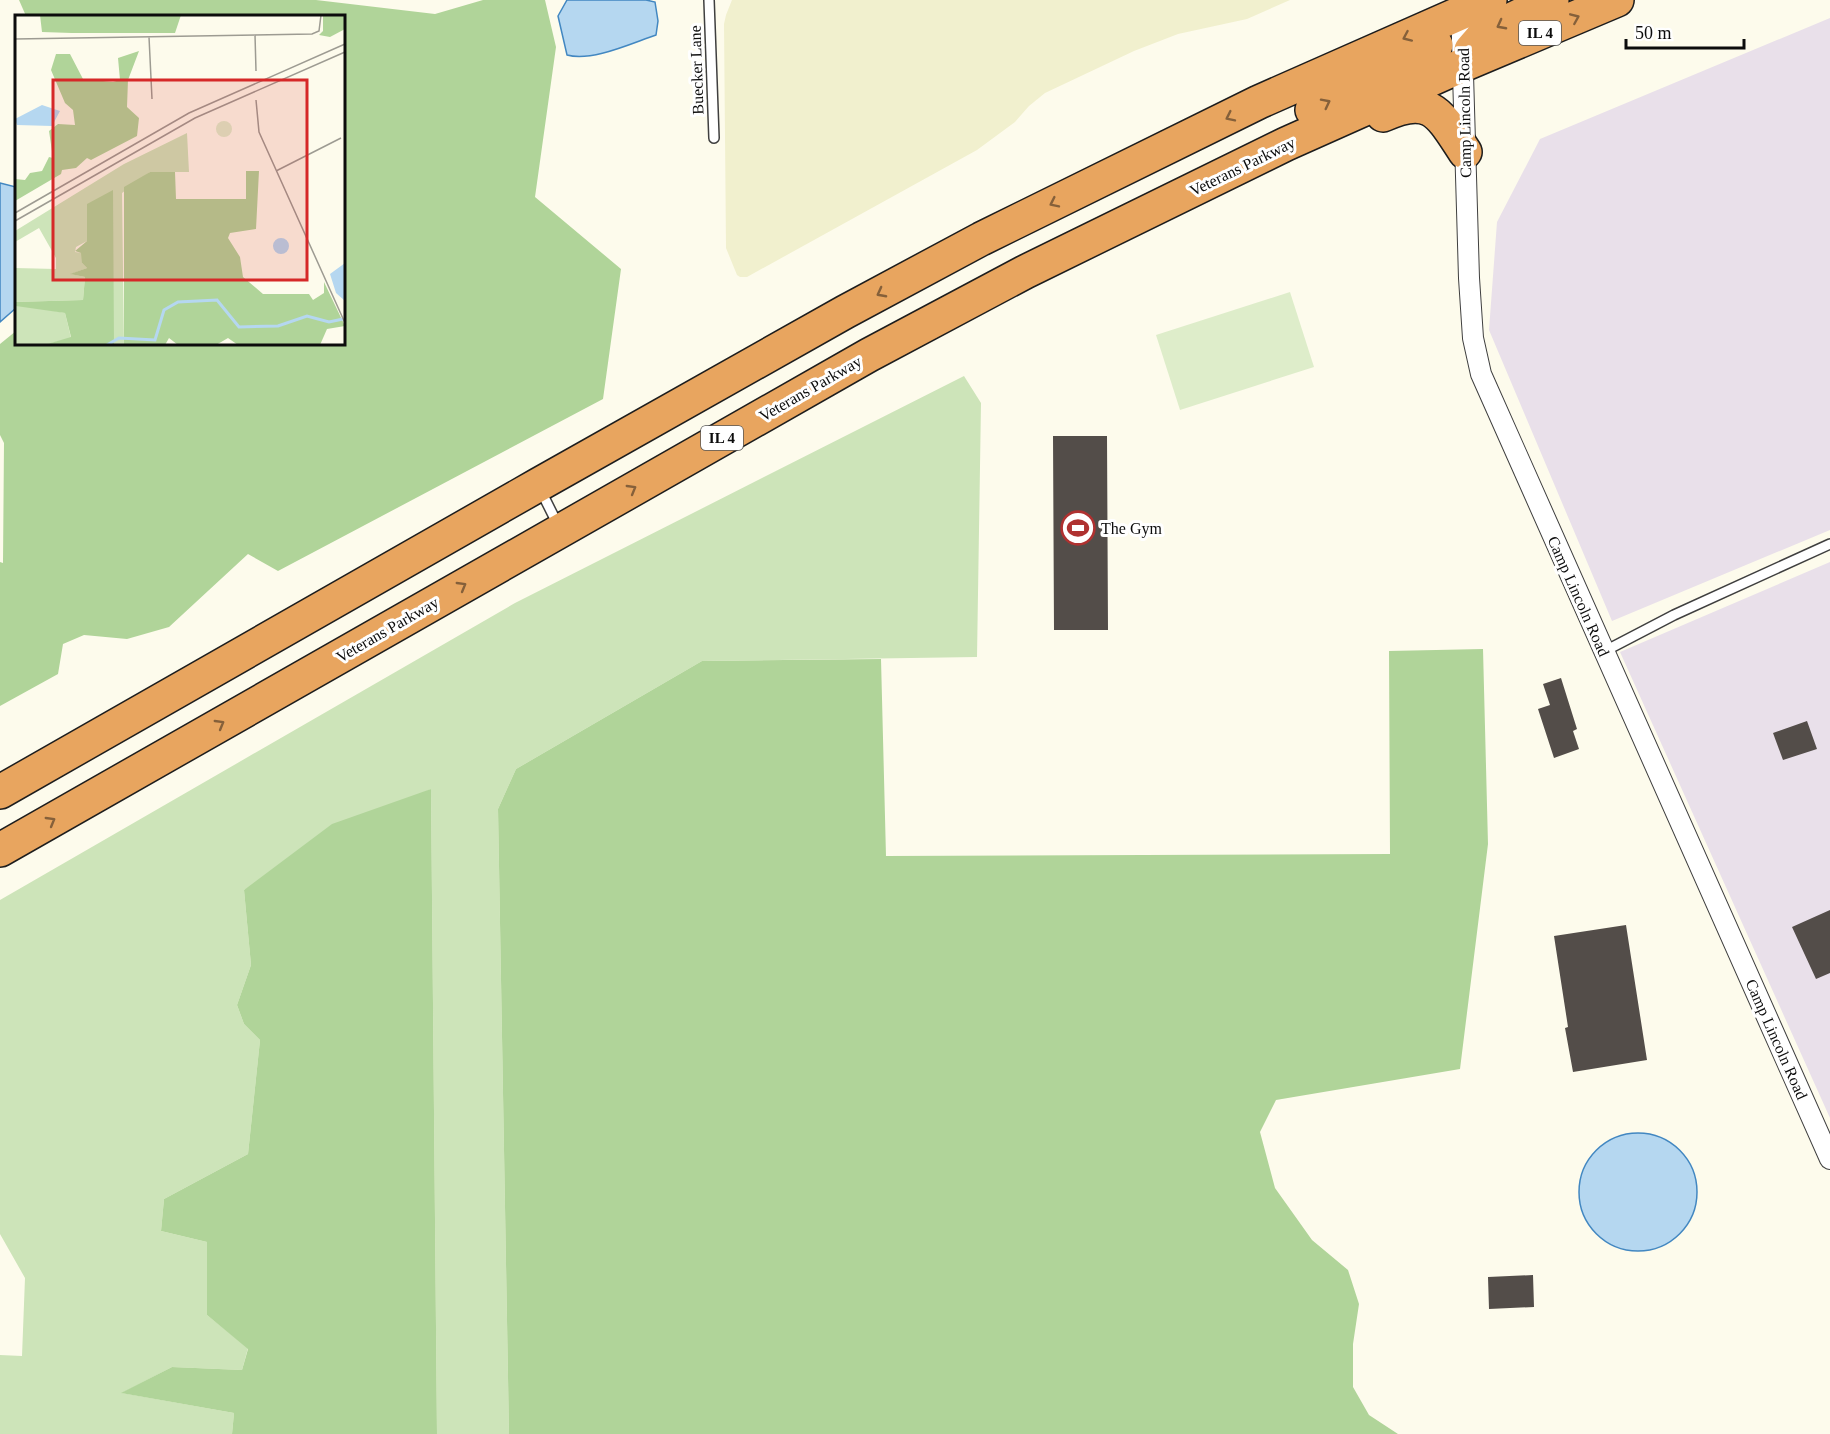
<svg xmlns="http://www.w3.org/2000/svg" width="1830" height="1434" viewBox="0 0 1830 1434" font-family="'Times New Roman',serif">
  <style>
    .industrial { fill: #e9e0ea }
    .farmland { fill: #f1f0ce }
    .green { fill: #cde4b9 }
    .forest { fill: #b0d499 }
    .pitch { fill: #deedca }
    .water { fill: #b5d7f0; stroke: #4287c1; stroke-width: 1.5 }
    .building { fill: #534d49 }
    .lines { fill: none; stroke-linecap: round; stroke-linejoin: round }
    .lane-casing { stroke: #3f3f3f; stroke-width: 12 }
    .street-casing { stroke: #3f3f3f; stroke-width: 22 }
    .highway-casing { stroke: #1d1d1d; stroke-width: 36 }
    .lane { stroke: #fff; stroke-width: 9 }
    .street { stroke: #fff; stroke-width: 20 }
    .highway { stroke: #e8a55f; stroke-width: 33 }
    .oneway { stroke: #85603a }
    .labels { text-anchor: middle; stroke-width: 6; stroke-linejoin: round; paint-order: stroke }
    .shield { fill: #fff; stroke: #555; stroke-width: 1.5 }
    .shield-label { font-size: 15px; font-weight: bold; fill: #0c0c0c }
    .street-label { font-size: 16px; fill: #0c0c0c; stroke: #fff }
    .poi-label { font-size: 16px; fill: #0c0c0c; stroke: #fff; text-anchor: start }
    .inset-river { fill: none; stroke: #b5d7f0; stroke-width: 3 }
    .inset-road { fill: none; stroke: #9d9b92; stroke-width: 1.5 }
    .view { fill: #d62828; fill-opacity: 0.15; stroke: #d62828; stroke-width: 3 }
    .inset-edge { fill: none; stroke: #0c0c0c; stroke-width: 3 }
  </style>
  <rect width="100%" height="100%" fill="#fdfbec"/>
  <!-- industrial -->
  <path class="industrial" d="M1830,18V530L1612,621L1489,330L1497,222L1540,139Z
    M1830,562V1118L1620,652Z"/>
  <!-- farmland -->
  <path class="farmland" d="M732,0H1290L1247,19L1178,34L1134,51L1045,93L1029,106L1015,122L977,150L747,277H740L737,275L726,248L724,24L726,15Z"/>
  <!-- green -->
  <path class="green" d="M964,376L981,403L977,657L702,661L516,769L498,809L509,1434H437L431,789L244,890L251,965L237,1005L244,1024L260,1040L248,1154L164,1199L161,1231L207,1242V1315L248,1348L242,1370L172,1367L122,1393L234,1413L232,1434H0V1355L22,1356L25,1278L0,1234V900L515,603Z"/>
  <!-- forest -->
  <path class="forest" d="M19,0H316L435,14L483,0H545L556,47L535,197L621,269L603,399L278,571L248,554L169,627L127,639L84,635L63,644L58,674L0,706V562L3,563L4,443L0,435V344L16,331V344H344V16H26Z
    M1483,649L1488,844L1460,1069L1276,1100L1260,1132L1275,1188L1312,1240L1348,1270L1359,1304L1353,1344V1387L1369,1415L1398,1434H509L498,809L516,769L702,661L881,659L886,856L1390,854L1389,651Z
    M431,789L437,1434H232L234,1413L121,1393L172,1367L242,1370L248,1349L207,1315V1242L161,1231L164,1199L248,1154L260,1040L244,1024L237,1005L251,965L244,890L332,824Z"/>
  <!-- pitch -->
  <path class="pitch" d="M1290,292L1314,367L1180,410L1156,335Z"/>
  <!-- water -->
  <path class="water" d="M567,0H646L655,2L658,21L656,35C632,43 592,62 567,55L558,16Z
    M0,183L16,187V308L0,322Z
    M1579 1192a59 59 0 1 1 118 0a59 59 0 1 1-118 0Z"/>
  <!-- building -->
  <path class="building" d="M1053,436H1107L1108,630H1054Z
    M1561,678L1577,729L1573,731L1579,749L1554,758L1538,709L1550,705L1543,684Z
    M1807,721L1817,749L1783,760L1773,733Z
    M1830,910V973L1816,979L1792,927Z
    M1626,925L1647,1060L1573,1072L1565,1028L1568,1027L1554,936Z
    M1533,1275L1534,1307L1489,1309L1488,1277Z"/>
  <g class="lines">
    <defs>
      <path id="lane" d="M709,0L714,138
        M540,489L558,525
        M1603,652L1674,615L1830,544"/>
      <path id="street" d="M1461,6L1469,278L1473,338L1481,374L1830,1159"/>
      <path id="highway" d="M1471,50L1484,35L1496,27L1552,0
        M1312,110L1429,51L1436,45
        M1383,115C1431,93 1440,114 1465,152
        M0,792L538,485L845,312L981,239L1259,102L1490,0
        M0,850L869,355L1025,272L1286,144L1463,65L1617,0"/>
    </defs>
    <!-- lane casing -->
    <use href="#lane" class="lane-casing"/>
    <!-- street casing -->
    <use href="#street" class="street-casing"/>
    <!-- highway casing -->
    <use href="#highway" class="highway-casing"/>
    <!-- lane -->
    <use href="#lane" class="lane"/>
    <!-- street -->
    <use href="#street" class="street"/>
    <!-- highway -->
    <use href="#highway" class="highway"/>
  </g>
  <!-- one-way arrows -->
  <defs><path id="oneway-chevron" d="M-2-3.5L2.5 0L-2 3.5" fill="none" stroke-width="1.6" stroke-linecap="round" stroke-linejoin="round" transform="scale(1.5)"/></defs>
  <g class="oneway">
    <use href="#oneway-chevron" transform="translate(1575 18) rotate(-23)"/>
    <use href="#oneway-chevron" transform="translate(1501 25) rotate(152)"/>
    <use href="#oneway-chevron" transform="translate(1407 37) rotate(156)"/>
    <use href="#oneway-chevron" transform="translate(1326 103) rotate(-27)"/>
    <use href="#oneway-chevron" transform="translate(1230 117) rotate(154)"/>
    <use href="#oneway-chevron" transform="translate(1054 203) rotate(154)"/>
    <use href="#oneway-chevron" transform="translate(881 293) rotate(152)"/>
    <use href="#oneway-chevron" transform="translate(632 489) rotate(-30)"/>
    <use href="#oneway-chevron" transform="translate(462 586) rotate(-30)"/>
    <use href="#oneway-chevron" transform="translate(220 724) rotate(-30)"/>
    <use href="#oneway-chevron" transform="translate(51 821) rotate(-30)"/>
  </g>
  <!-- icons -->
  <defs>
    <symbol id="stadium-ring" viewBox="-11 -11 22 22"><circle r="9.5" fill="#fff" stroke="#af3130" stroke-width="1.5"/><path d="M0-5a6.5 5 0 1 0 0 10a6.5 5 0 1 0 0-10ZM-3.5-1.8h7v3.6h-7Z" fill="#af3130"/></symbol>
  </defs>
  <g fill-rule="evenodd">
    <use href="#stadium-ring" x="1059" y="509" width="38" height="38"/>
  </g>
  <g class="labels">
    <!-- shield labels -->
    <g class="shield">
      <rect x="1519" y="21" width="42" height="24" rx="4.5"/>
      <rect x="701" y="426" width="42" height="24" rx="4.5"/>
    </g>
    <g class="shield-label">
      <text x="1540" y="38">IL 4</text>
      <text x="722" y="443">IL 4</text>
    </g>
    <!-- street labels -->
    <g class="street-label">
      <text transform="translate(696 70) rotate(-92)" y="6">Buecker Lane</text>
      <text transform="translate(1464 113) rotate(-91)" y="6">Camp Lincoln Road</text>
      <text transform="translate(1242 166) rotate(-26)" y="6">Veterans Parkway</text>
      <text transform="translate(810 388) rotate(-30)" y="6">Veterans Parkway</text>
      <text transform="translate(1579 596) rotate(66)" y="6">Camp Lincoln Road</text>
      <text transform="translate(387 629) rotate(-30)" y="6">Veterans Parkway</text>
      <text transform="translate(1777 1039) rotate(66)" y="6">Camp Lincoln Road</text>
    </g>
    <!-- poi labels -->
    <g class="poi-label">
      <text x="1101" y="534">The Gym</text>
    </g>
  </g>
  <!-- overview -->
  <g transform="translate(15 15)">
    <rect width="330" height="330" fill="#fdfbec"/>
    <path d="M172,118L174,157H135L107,178L109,330H99L72,189V226L61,232L60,237L67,238V248L72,253L56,259L70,262L68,285L0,287V253L41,254V243L24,213L0,227V216L109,149ZM0,288L50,298L56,323L29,330H0Z" fill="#cde4b9"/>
    <path d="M25,0H166L160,18H57L27,17ZM308,0H330V14L315,22L304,20L308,16ZM124,36L113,65L112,92L124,103L122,121L76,145L72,143L61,153L47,155L46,159L0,186V164L10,165L15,158L27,156L34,142L38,143L34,116L43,109L60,110L58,95L50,88L36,55L41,39H55L68,64L98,67L105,65L103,43ZM231,156H244L241,214L215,218L213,223L225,242L228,262L248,279H294L298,285L309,278V267L330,311L312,314L305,330H223L213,323L201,330H163L154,323L150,330H109V172L135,157H160L161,184H231ZM98,175L99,330H29L56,322L50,298L1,291L0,287L68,285L70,262L55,259L72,253L67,248L66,238L60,236L72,226V189Z" fill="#b0d499"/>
    <path d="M201 114a8 8 0 1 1 16 0a8 8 0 1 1-16 0Z" fill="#deedca"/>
    <path d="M27,90L45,96L37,111L2,110L0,104ZM258 231a8 8 0 1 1 16 0a8 8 0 1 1-16 0ZM330,248V286L321,278L315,259Z" fill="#b5d7f0"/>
    <path class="inset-river" d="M92,330L104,323L140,325L149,295L163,287L202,285L224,312L263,311L292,301L314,307L328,304"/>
    <path class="inset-road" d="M240,20L241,56M134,22L137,84M0,24L297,19L304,16L306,0M241,85L244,117L330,308M261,156L326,123M0,198L174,98L330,29M0,206L180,103L330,37"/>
    <path class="view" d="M38,65H292V265H38Z"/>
    <rect width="330" height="330" class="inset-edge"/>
  </g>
  <!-- scale -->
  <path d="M1626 39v9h118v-9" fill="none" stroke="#0c0c0c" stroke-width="3"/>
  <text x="1635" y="39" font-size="18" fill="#0c0c0c" stroke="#ffffff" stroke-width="4.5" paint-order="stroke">50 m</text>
</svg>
